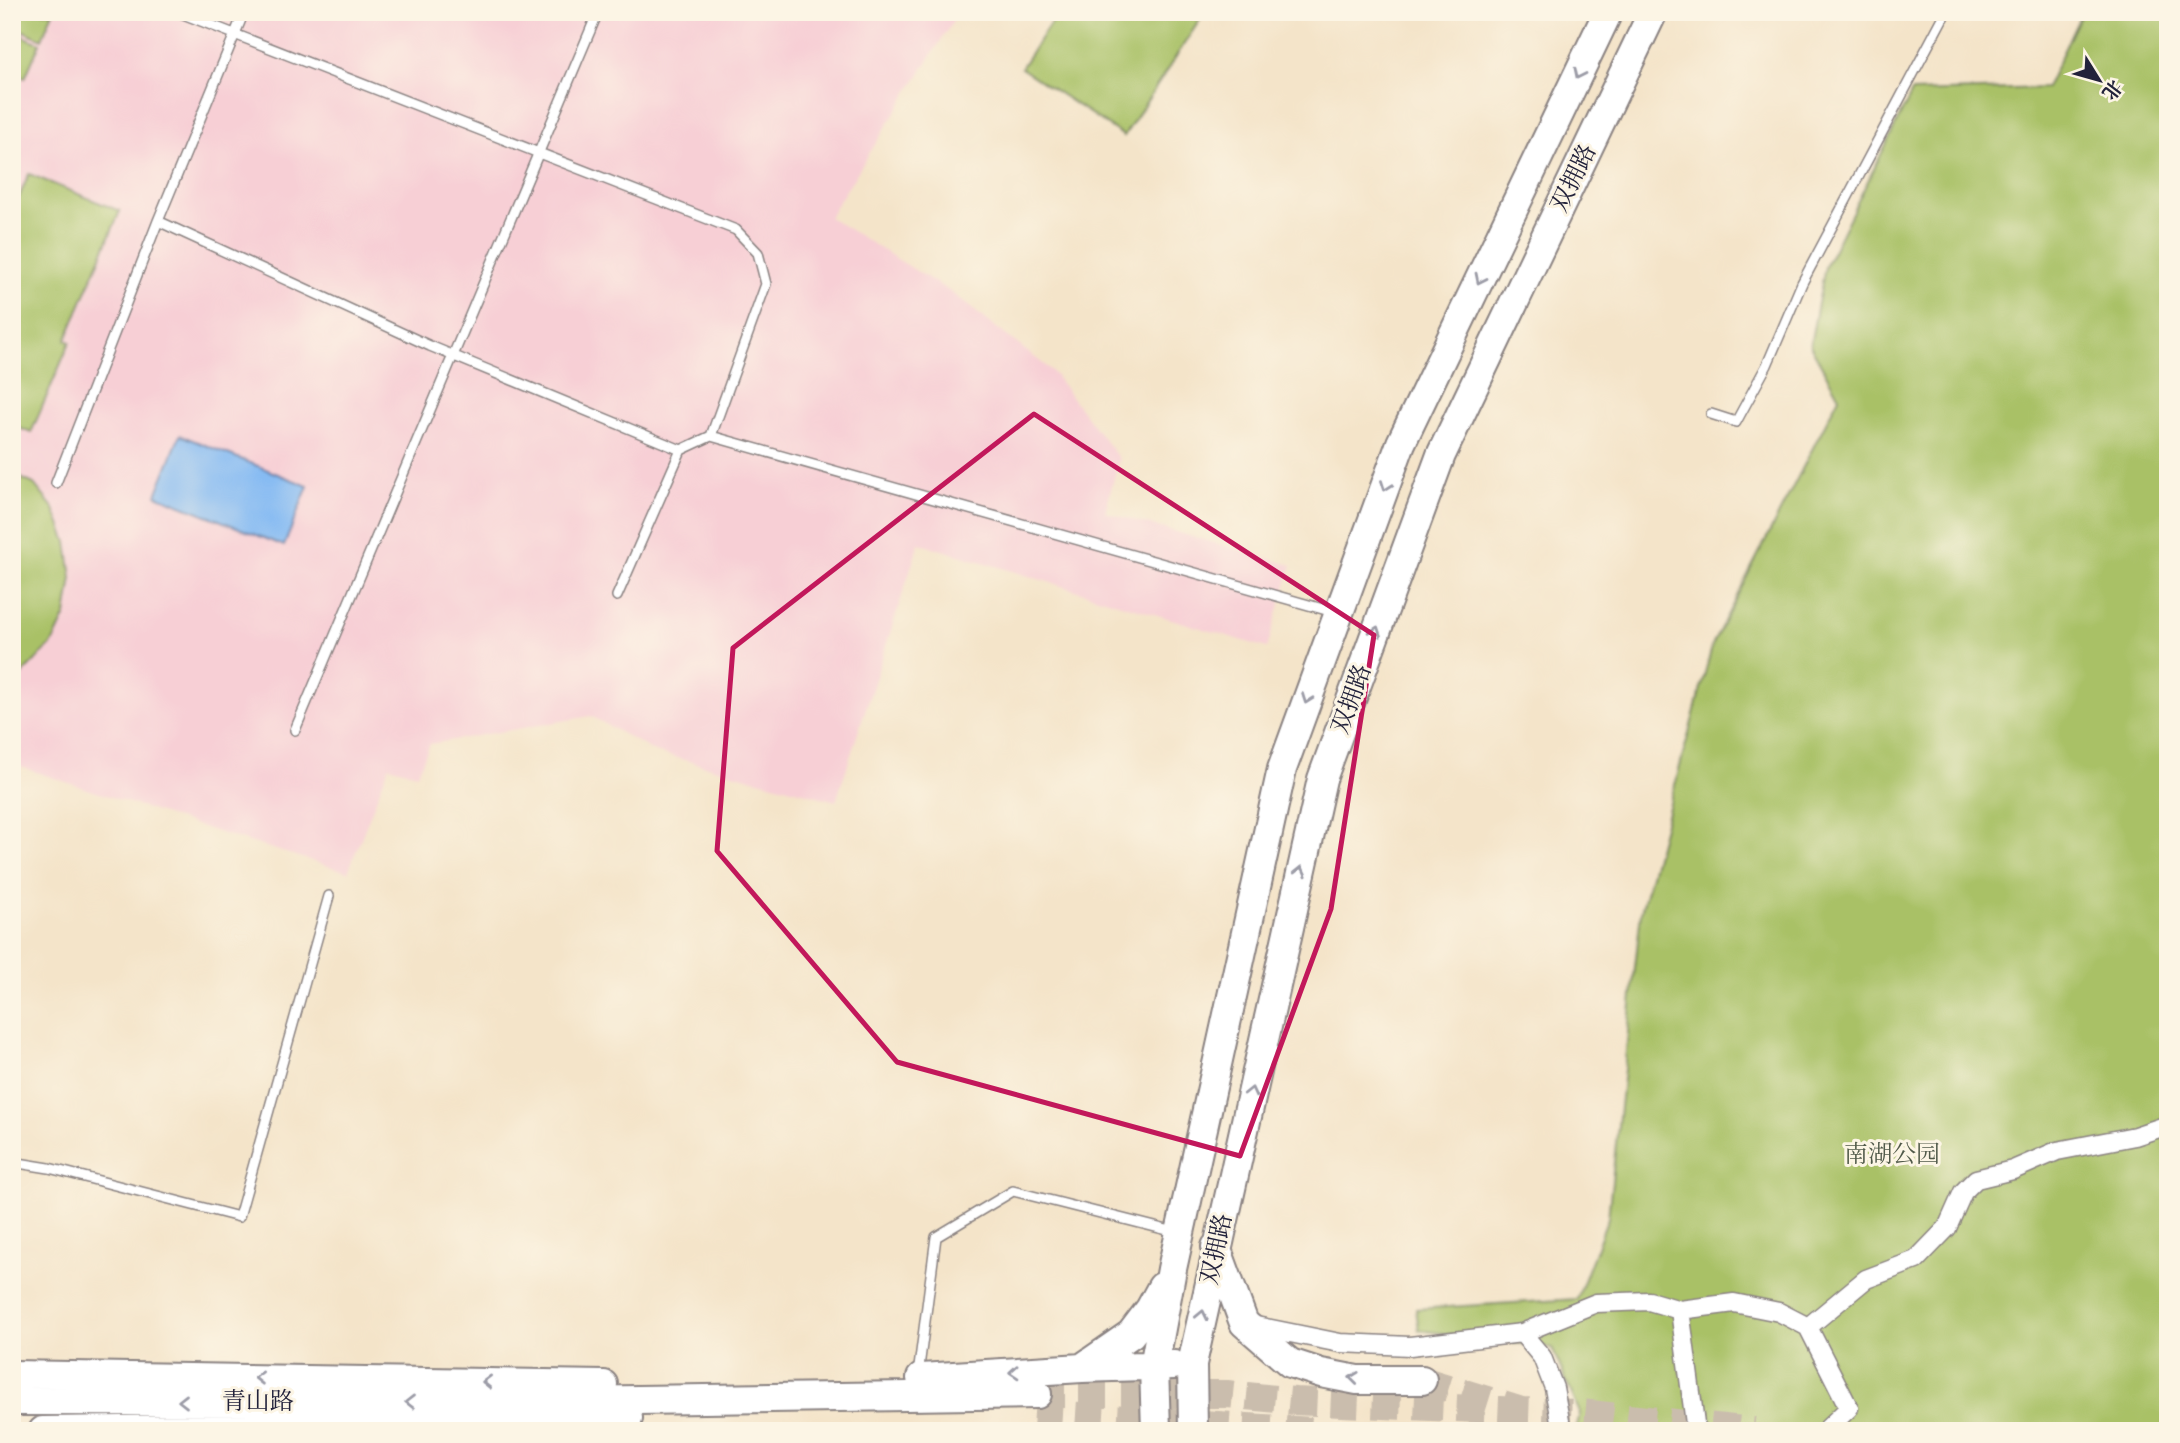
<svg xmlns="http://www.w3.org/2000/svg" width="2180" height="1443" viewBox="0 0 2180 1443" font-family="'Sorts Mill Goudy','Noto Serif SC',serif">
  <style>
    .built { fill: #f7cfd5 }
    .green { fill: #a9c166; stroke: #667250; stroke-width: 2 }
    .water { fill: #84baf3; stroke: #536e97; stroke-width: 2 }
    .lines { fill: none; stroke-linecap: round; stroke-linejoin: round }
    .primary-tunnel { stroke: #cabdad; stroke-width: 28; stroke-dasharray: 28 14; stroke-linecap: butt }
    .lane-casing { stroke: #8b8382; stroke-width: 12 }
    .street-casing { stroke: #8b8382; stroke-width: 21 }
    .secondary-casing { stroke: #8b8382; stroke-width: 30 }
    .primary-casing { stroke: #8b8382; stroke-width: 32 }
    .lane { stroke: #fff; stroke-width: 9 }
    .street { stroke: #fff; stroke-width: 18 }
    .secondary { stroke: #fff; stroke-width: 26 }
    .primary { stroke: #fff; stroke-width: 28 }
    .oneway { stroke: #9c9ca7 }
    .marked { fill: none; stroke: #c2185b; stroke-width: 5; stroke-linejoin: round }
    .labels { text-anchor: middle; stroke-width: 6; stroke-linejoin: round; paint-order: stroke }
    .street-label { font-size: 24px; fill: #22223b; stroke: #fcf5e5 }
    .park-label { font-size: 24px; fill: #515a4a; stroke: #fcf5e5 }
  </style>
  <rect width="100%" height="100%" fill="#fcf5e5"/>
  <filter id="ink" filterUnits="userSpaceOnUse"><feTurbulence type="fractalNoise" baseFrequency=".0143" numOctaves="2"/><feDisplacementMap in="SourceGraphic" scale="14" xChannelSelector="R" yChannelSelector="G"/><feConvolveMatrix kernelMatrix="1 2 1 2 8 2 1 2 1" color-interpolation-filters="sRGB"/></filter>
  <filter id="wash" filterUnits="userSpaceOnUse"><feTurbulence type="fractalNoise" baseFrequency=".00686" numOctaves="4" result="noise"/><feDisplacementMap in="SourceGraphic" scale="28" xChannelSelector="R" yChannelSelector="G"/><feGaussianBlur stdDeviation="1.57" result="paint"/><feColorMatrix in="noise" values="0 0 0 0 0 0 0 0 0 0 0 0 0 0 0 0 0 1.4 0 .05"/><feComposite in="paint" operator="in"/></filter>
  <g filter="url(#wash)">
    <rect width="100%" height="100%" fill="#f4e4c9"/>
    <!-- built -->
    <path class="built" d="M12,12H959L829,217L949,291L1051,370L1119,459L1105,512L1292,565L1267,648L919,543L836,801L655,752L591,716L430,744L417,774L389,766L348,872L220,833L12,764Z"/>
    <!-- green -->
    <path class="green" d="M12,12H53L42,39L12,26Z
      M1058,12H1205L1124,136L1021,68Z
      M2082,12H2168V1431H1576L1580,1413L1552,1348L1419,1330L1416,1309L1577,1299L1608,1218L1641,912L1713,643L1839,397L1810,345L1825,267L1912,92L2046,88Z
      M12,32L40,43L25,78L12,73Z
      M29,174L120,211L66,340L70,342L31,433L12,425V213Z
      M12,474L34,484L54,509L67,542L72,578L66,615L52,644L12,684Z"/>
    <!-- water -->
    <path class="water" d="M180,435L308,486L284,546L156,495Z"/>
  </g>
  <g filter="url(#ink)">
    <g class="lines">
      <!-- primary-tunnel -->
      <path class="primary-tunnel" d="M1422,1380L1522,1411L1580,1413L1754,1431
        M1037,1394H1227L1295,1401L1522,1411
        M1034,1413L1311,1431"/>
      <defs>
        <path id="lane" d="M178,12L736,230L758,253L766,284L711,436
          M158,221L430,346L681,450L711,436L1337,613
          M1711,414L1736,422L1767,365L1802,283L1946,12
          M56,483L158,221L244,12
          M617,596L681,450
          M295,730L598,12
          M12,1162L49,1168L239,1217L329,896
          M918,1375L936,1237L1013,1191L1175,1232"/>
        <path id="street" d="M1680,1310L1696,1431
          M1251,1325L1340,1343L1410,1346L1522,1333L1542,1357L1554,1388L1562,1431
          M1808,1327L1849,1408L1825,1431
          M1522,1333L1596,1303L1649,1301L1680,1310L1734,1303L1779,1312L1808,1327L1866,1279L1916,1260L1947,1228L1963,1192L1976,1179L2013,1170L2057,1151L2135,1136L2168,1125"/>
        <path id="secondary" d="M12,1374L604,1384"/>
        <path id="primary" d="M1216,1247L1244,1323L1290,1363L1321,1373L1357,1380H1422
          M1082,1368L1131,1334L1150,1309L1162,1287
          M921,1378L1082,1368L1174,1365
          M12,1401L503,1402L1037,1394
          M43,1431L522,1425L628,1418
          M1156,1431L1154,1366L1172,1269L1282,769L1401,443L1608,12
          M1193,1431L1192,1364L1322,779L1441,455L1653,12"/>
      </defs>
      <!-- lane casing -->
      <use href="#lane" class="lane-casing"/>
      <!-- street casing -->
      <use href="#street" class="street-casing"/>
      <!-- secondary casing -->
      <use href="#secondary" class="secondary-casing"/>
      <!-- primary casing -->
      <use href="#primary" class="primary-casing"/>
      <!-- lane -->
      <use href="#lane" class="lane"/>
      <!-- street -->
      <use href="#street" class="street"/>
      <!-- secondary -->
      <use href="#secondary" class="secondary"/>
      <!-- primary -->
      <use href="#primary" class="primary"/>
    </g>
    <!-- one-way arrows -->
    <defs><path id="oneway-chevron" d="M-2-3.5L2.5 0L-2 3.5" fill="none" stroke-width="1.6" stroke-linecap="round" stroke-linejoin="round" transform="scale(1.75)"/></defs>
    <g class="oneway">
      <use href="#oneway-chevron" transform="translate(1579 74) rotate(116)"/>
      <use href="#oneway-chevron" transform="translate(1480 279) rotate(116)"/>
      <use href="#oneway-chevron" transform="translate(1386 486) rotate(110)"/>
      <use href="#oneway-chevron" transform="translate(1376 631) rotate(-70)"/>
      <use href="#oneway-chevron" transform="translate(1307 699) rotate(110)"/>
      <use href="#oneway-chevron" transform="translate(1301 871) rotate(-77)"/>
      <use href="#oneway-chevron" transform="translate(1251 1092) rotate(-77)"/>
      <use href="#oneway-chevron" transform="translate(1202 1315) rotate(-78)"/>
      <use href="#oneway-chevron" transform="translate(1014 1372) rotate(176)"/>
      <use href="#oneway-chevron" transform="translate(259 1378) rotate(-179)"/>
      <use href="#oneway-chevron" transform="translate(1354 1378) rotate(-173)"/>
      <use href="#oneway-chevron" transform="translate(487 1382) rotate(-179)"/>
      <use href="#oneway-chevron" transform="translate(183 1401) rotate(-180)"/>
      <use href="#oneway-chevron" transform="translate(410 1402) rotate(-180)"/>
    </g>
  </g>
  <!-- marked area -->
  <path class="marked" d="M1034,414L1374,635L1331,909L1240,1156L897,1062L717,851L733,648Z"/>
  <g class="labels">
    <!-- street labels -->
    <g class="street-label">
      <text transform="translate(1573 178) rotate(-64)" y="8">双拥路</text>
      <text transform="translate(1351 699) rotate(-70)" y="8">双拥路</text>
      <text transform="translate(1216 1249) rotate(-78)" y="8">双拥路</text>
      <text x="258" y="1409">青山路</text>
    </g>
    <!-- park labels -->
    <g class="park-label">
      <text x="1892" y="1162">南湖公园</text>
    </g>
  </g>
  <!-- margin -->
  <rect width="2180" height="1443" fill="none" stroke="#fcf5e5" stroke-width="42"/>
  <!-- north arrow -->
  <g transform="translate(2099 80) rotate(127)" stroke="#fcf5e5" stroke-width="5" paint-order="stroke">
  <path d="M0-5L12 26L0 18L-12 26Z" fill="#22223b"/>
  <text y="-10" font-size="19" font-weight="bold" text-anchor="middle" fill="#22223b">北</text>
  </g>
</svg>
